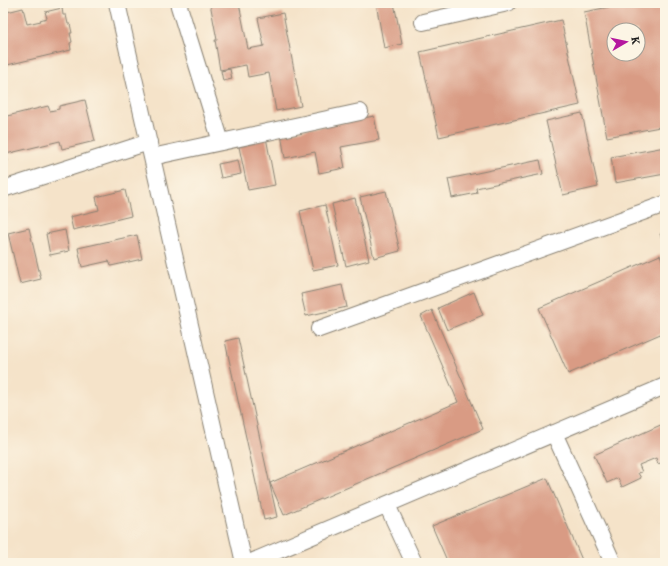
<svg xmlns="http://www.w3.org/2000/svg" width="668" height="566" viewBox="0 0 668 566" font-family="Vollkorn,serif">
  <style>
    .building { fill: #d99b84; fill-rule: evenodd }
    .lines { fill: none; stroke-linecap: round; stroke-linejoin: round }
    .minor-casing { stroke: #888072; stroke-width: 18 }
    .minor { stroke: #fff; stroke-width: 16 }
  </style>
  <rect width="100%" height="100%" fill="#fcf5e5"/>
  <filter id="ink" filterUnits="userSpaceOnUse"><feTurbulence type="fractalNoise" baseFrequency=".025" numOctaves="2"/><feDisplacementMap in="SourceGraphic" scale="8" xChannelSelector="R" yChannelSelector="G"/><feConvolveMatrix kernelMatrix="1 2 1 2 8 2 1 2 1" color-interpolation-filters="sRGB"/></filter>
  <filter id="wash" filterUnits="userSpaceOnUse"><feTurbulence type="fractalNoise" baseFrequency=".012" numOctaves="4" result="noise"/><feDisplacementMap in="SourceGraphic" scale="16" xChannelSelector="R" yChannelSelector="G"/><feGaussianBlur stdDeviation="0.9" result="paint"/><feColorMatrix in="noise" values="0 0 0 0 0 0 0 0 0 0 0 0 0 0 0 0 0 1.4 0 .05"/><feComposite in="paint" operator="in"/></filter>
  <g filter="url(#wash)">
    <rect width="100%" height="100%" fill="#f5e3c9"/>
    <g id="blocks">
      <!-- building -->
      <path class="building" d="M210,3H239L248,49L264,46L258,18L283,13L301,106L276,111L269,73L248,77L246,65L220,70L215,40H217Z
        M376,3H394L402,44L384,48Z
        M629,3H665V126L607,137L584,12ZM614,30H638V54H614Z
        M23,8L27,24L41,21L40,20L47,18L45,12L62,8L63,15H66L68,24H70L72,33H70L72,42L70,43L71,50L3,66V13Z
        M561,20L580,105L439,137L420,52Z
        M230,69L232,79L223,81L221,71Z
        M85,100L95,141L62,149L60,141L6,154L8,161L3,163V117L48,106L50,111L59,109V106Z
        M582,113L598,187L563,195L546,121Z
        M374,116L379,140L341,147L345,168L319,173L315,152L285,158L281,134Z
        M266,137L275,185L248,190L238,142Z
        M665,147V174L615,183L611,157Z
        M238,160L241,174L221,178L218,164Z
        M540,160L543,174L476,188L477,193L452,198L448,179Z
        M125,190L131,216L73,230L70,217L99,210L96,197Z
        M386,191L400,251L374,258L360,197Z
        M355,198L369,260L346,266L332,204Z
        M325,205L338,265L313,270L300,211Z
        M29,228L41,279L20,284L8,233Z
        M65,230L69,251L50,255L46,234Z
        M665,231V245L660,234Z
        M137,235L142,259L111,266L109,261L82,267L78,248Z
        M660,255L665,267V332L568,374L539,308Z
        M342,285L347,307L306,316L301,294Z
        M474,292L483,315L447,330L438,308Z
        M432,310L483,429L284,515L270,483L458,402L421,316Z
        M238,338L277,517L264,520L225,341Z
        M665,423V461L658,464L656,458L639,465L642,472L638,473L641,478L622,487L618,478L607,483L594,455Z
        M547,478L582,560L576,563H448L432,526Z"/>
    </g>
  </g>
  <g filter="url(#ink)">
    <use href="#blocks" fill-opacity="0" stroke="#888072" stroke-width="1"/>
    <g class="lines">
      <defs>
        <path id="minor" d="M117,3L244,563
          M178,3L221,142
          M423,22L508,3
          M152,157L360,112
          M3,189L149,142
          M319,329L665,204
          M554,433L613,563
          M387,505L414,563
          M249,563L665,386"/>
      </defs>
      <!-- minor casing -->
      <use href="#minor" class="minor-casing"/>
      <!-- minor -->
      <use href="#minor" class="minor"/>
    </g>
  </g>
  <!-- margin -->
  <rect width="668" height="566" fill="none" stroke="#fcf5e5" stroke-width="16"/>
  <!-- north arrow -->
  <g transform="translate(626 42) rotate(81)"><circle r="19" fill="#fcf5e5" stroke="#a29e95"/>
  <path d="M0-3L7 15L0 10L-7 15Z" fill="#b5179e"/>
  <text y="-6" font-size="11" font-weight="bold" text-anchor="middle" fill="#1c1c1c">K</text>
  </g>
</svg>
